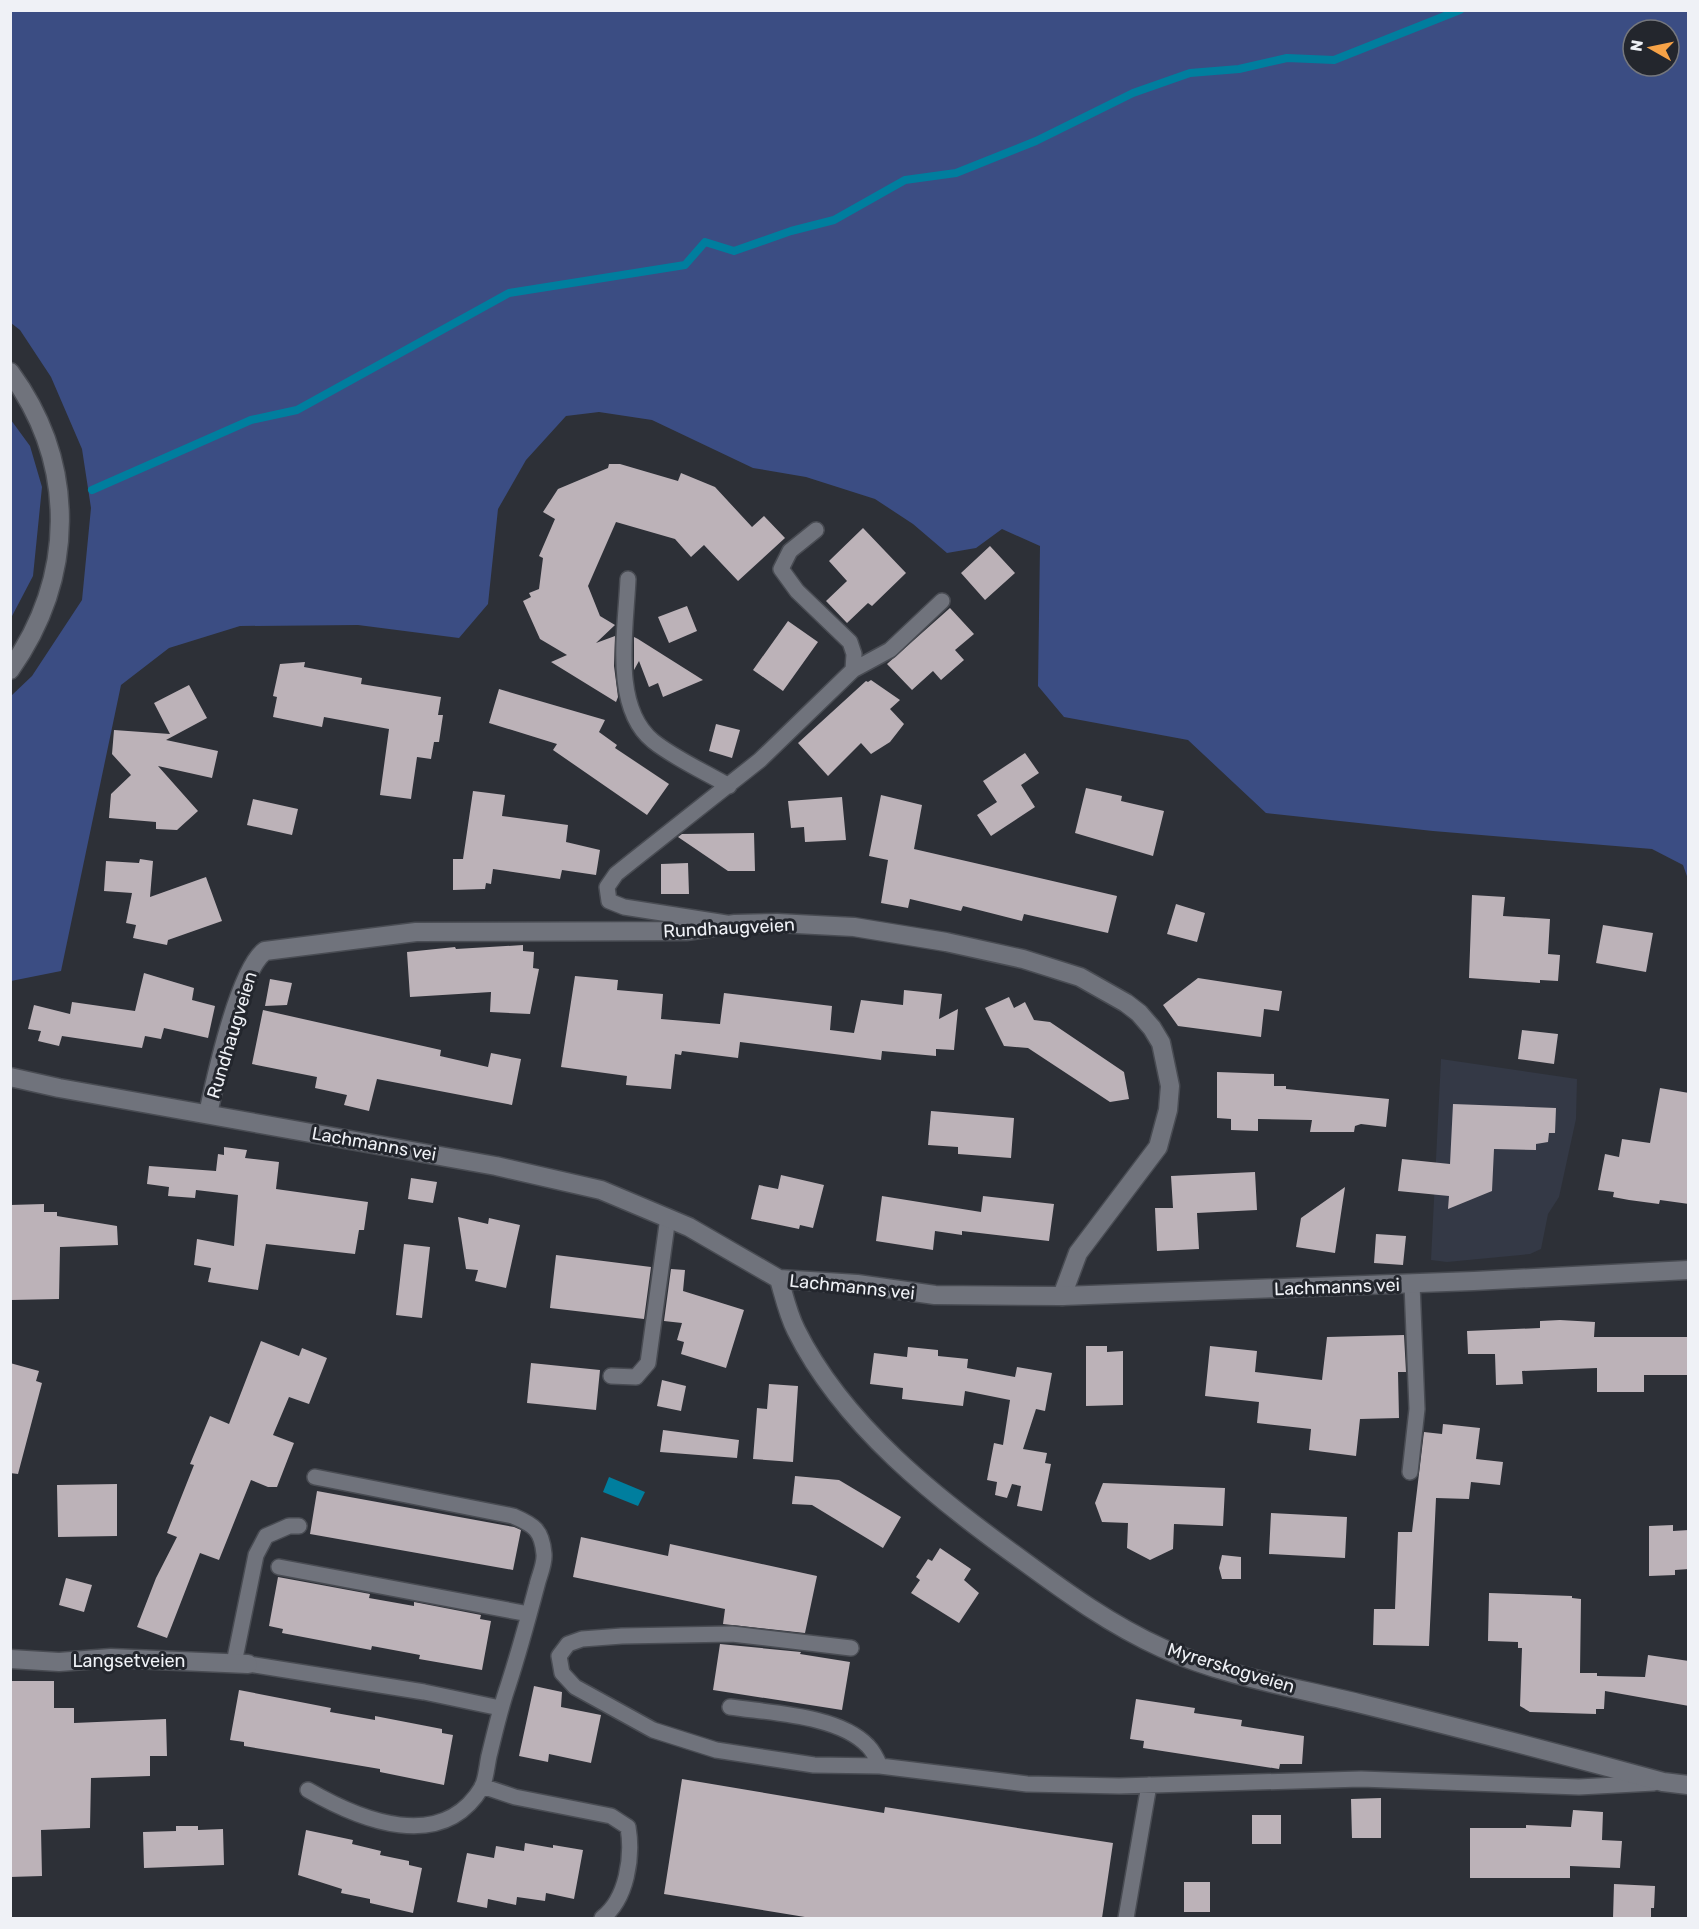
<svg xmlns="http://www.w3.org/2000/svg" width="1699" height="1929" viewBox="0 0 1699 1929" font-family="Rubik,sans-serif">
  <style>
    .built { fill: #343946 }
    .green { fill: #3b4d83; fill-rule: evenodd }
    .water { fill: #007e9e }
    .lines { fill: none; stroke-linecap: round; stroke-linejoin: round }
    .stream { stroke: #007e9e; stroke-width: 8 }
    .building { fill: #bcb2b8 }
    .lane-casing { stroke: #494c53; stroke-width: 18 }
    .street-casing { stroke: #494c53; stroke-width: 21 }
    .secondary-casing { stroke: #494c53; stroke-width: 21 }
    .lane { stroke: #70737c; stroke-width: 15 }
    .street { stroke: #70737c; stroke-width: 18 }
    .secondary { stroke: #70737c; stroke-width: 18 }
    .labels { text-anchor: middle; stroke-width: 6; stroke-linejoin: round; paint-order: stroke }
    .street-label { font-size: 18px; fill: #eff1f6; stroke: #23262d }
  </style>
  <rect width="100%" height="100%" fill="#2d3037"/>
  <!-- built -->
  <path class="built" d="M1441,1059L1577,1079L1576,1119L1559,1197L1548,1214L1541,1249L1530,1254L1447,1262L1431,1260Z"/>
  <!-- green -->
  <path class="green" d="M11,10L1688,11V879L1683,865L1652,849L1433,831L1266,813L1188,740L1064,717L1038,686L1040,546L1002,529L976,548L947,553L913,524L875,499L806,477L753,468L652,420L599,412L566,416L526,460L498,509L488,604L459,638L358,625L240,626L169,648L121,685L61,971L11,981V696L32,676L82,600L91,508L82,449L51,377L20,330L11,323ZM1633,30H1669V66H1633Z
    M11,420L30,446L42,487L33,576L11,618Z"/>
  <!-- water -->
  <path class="water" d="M609,1477L645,1492L638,1506L603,1492Z"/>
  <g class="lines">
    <!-- stream -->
    <path class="stream" d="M92,490L251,420L297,410L509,293L685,265L705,242L734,251L791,231L834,220L905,180L956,173L1036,141L1133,93L1190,73L1239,69L1287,58L1334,60L1460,10"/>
  </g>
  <!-- building -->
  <path class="building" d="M609,464H620L678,481L681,473L715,487L752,527L764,516L785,538L738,581L704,545L691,557L675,539L616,522L588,586L600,616L615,625L596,643L615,636L614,666L618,697L616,702L551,662L567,655L540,639L523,601L531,597L529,593L539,589L543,558L539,556L555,519L543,512L558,489L608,468Z
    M863,528L906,573L872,606L868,603L847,623L826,601L847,581L829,561Z
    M990,546L1015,573L985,600L961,573Z
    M687,606L697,631L669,643L658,617Z
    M950,608L974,634L955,650L964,660L941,680L933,671L912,690L887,664Z
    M788,621L818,642L783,691L753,670Z
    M634,637L638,639L703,680L663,697L658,683L649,687L639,661L634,670Z
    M305,662L304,667L362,678L361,684L441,697L438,715H443L439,742H434L431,759L417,757L411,799L380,795L389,729L324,717L322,727L273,717L277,697L273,696L280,664Z
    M871,680L900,700L890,709L904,724L890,742L871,754L861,743L828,776L798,743L866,681L868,682Z
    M189,685L207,718L166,740L218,751L212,778L158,766L198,811L177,830L156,829V822L109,818L111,794L131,775L112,754L114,730L170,734L154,703Z
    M499,689L605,720L599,732L617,745L615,748L669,784L647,815L553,750L557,744L489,723Z
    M716,724L740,730L732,758L709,751Z
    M1025,753L1039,773L1021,785L1035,807L991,836L977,815L997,802L983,781Z
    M1086,788L1122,796L1121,801L1164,811L1153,856L1075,833Z
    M473,791L505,795L502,816L568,825L566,842L600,850L596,875L562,870L560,879L493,869L491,884L486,883L485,889L453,890V859H463Z
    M881,795L922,805L914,849L1117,896L1108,933L1024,914L1022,921L963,906L961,911L910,899L908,908L881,903L888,860L869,856Z
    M842,797L846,840L805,842L804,827L791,828L788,801Z
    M253,799L298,809L292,835L247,825Z
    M754,833L755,871H728L678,837L682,834Z
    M140,859L153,861L150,897L206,877L222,921L168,940L167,945L133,938L136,925L126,923L132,893L104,891L106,861L139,863Z
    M688,863L689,894H661V864Z
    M1472,895L1505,897L1503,916L1550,919L1548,954L1560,955L1558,981L1540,980V983L1469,978Z
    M1176,904L1205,913L1197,942L1167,934Z
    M1603,925L1653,933L1646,972L1596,963Z
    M523,945V951L534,952L533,968L539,969L530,1014L490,1012L491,992L410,997L407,952L455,947L456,949Z
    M144,973L194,988L192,1000L215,1006L208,1038L164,1028L161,1039L145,1036L142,1048L62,1036L59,1046L38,1041L41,1031L28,1029L34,1005L70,1014L72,1002L135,1011Z
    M575,976L618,980L617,990L663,994L661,1019L720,1024L724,993L832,1006L830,1030L854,1033L861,1000L903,1005L904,990L942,994L939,1019L958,1009L954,1050L936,1049V1056L882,1051L881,1060L740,1042L738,1058L682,1051L681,1055L675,1054L671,1089L626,1085L627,1076L561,1067Z
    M1198,978L1282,991L1279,1011L1264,1009L1261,1037L1178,1026L1163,1005Z
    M270,979L292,983L287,1005L265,1006Z
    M1009,997L1014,1008L1025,1002L1034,1020L1050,1022L1124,1072L1129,1099L1110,1102L1028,1048L1004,1046L985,1008Z
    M263,1010L441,1050L440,1056L488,1067L491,1053L521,1059L512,1105L377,1079L369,1111L344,1105L347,1095L315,1088L317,1077L252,1064Z
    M1522,1030L1558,1034L1554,1064L1518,1059Z
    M1217,1072L1274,1074V1086H1286V1089L1389,1099L1386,1127L1361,1124L1355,1126L1354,1132H1310L1312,1120L1258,1119V1131L1231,1130V1119L1217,1118Z
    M1660,1088L1689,1093V1204L1660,1200L1659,1204L1629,1200L1613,1197L1614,1192L1598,1190L1605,1154L1619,1157L1622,1139L1650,1143Z
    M1453,1104L1556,1108L1555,1133H1549L1548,1142L1536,1144V1150L1494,1149L1492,1191L1448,1209L1449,1196L1398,1191L1402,1159L1450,1164Z
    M931,1111L1014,1118L1011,1158L958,1154V1147L928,1145Z
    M224,1147L247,1150L245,1158L279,1162L276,1189L368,1202L364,1230H359L355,1254L266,1244L258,1290L208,1282L211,1268L194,1265L197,1239L234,1246L238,1195L196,1190L195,1198L168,1196L169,1187L147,1184L149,1166L216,1171L218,1154L224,1155Z
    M1255,1172L1257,1210L1197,1213L1199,1249L1157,1251L1155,1208H1173L1171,1176Z
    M781,1175L824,1185L813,1228L800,1225L799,1229L751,1219L759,1185L778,1189Z
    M411,1178L437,1182L433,1203L408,1199Z
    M1345,1187L1335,1253L1296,1247L1301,1218Z
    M882,1196L981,1212L983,1196L1054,1204L1049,1241L962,1231V1235L935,1231L933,1250L876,1241Z
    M44,1204V1212H57V1216L117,1226L118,1245L60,1247L59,1299L11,1300L10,1205Z
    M458,1217L488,1224L489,1218L520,1225L506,1288L475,1281L478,1270L466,1269Z
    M1376,1234L1406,1236L1403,1265L1374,1263Z
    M404,1244L430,1247L422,1318L396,1315Z
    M556,1255L651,1267L644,1319L550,1308Z
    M671,1269L685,1270L683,1291L744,1310L726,1368L681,1354L684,1342L677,1340L682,1323L664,1321Z
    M1560,1320L1595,1322L1594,1337H1689V1375H1644V1392H1597V1368L1522,1371L1523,1384L1496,1385L1495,1354H1468L1467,1331L1540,1328V1321Z
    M1404,1335L1406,1372H1398L1399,1418L1360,1419L1356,1456L1309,1450L1311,1429L1257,1423L1259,1402L1205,1396L1210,1346L1257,1351L1255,1372L1322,1380L1327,1337Z
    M261,1341L299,1356L302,1348L327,1358L309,1404L289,1397L273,1435L294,1443L277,1487H268L251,1480L219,1560L200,1553L167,1638L137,1627L156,1578L177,1537L167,1533L194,1465L190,1464L210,1416L229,1424Z
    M1086,1346H1107V1352L1123,1351V1405L1086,1406Z
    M908,1347L938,1350V1356L968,1359L967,1368L1015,1377L1017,1367L1052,1373L1045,1411L1036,1409L1023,1449L1047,1453L1045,1463L1051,1464L1042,1511L1017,1506L1021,1486L1012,1484L1007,1498L995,1495L997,1482L987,1480L994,1443L1003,1445L1010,1400L965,1391L963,1406L902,1399L903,1388L870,1384L874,1353L907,1357Z
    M10,1363L39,1371L36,1381L42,1383L18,1474L10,1473Z
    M531,1363L600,1370L596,1410L527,1403Z
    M662,1380L686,1386L681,1411L657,1406Z
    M769,1384L798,1386L793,1462L753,1459L757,1408L767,1409Z
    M1443,1424L1480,1428L1476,1459L1503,1462L1500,1485L1471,1482L1469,1499L1436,1498L1429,1646L1373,1645L1374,1609H1395L1398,1532H1412L1424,1432L1442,1434Z
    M663,1430L739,1440L737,1458L660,1452Z
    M795,1476L839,1480L901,1517L883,1548L812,1505L792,1504Z
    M1103,1483L1225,1488L1223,1526L1174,1524L1173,1549L1150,1560L1127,1548L1128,1523L1102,1522L1095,1503Z
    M117,1484V1536L58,1537L57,1485Z
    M317,1491L514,1527L521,1530L513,1570L310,1534Z
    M1271,1513L1347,1517L1345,1558L1269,1554Z
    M1673,1525V1531L1689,1530V1569L1675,1570V1575L1649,1576V1526Z
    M581,1537L668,1556L670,1544L817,1576L805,1633L723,1624L725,1609L573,1577Z
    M940,1548L971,1569L964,1580L979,1593L959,1623L911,1593L920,1580L916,1577L928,1559L932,1561Z
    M1222,1555L1241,1557V1579H1222L1219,1568Z
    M278,1577L370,1594L369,1598L414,1606V1602L481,1615L480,1619L491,1621L482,1670L419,1659L420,1655L372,1646L371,1650L282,1633L283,1629L269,1626Z
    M66,1578L92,1585L84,1612L59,1605Z
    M1489,1593L1572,1596V1598L1581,1599L1580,1673H1597V1676L1645,1677L1648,1655L1689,1661V1706L1605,1691L1604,1709H1596V1714L1530,1712L1520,1706L1522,1648H1518V1642L1488,1641Z
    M720,1644L801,1652L800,1654L850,1662L842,1710L713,1690Z
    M10,1681H54V1708H74V1723L166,1719L167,1756H150V1776L91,1778L90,1828L41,1830L42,1876L10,1877Z
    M534,1686L562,1692L561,1707L601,1715L591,1763L549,1754L548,1762L519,1756Z
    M239,1690L331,1708L330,1712L375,1720V1716L442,1729V1733L453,1735L444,1785L380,1772V1769L244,1746V1742L230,1740Z
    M1136,1699L1195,1708L1194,1713L1242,1720L1241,1726L1304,1736L1302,1764H1280L1279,1769L1143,1748L1144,1741L1130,1739Z
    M682,1779L884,1813L885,1807L1113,1843L1102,1918H811L664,1894Z
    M1381,1798V1838H1352L1351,1799Z
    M1573,1810L1603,1812L1602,1840L1622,1841L1620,1868L1570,1866V1878H1470V1828H1526V1825L1571,1827Z
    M1252,1815H1281V1844H1252Z
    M176,1826H198V1830L223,1829L224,1865L144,1868L143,1832L176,1831Z
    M306,1830L353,1840L352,1844L381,1851L380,1855L409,1861V1865L422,1868L413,1913L370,1903V1899L341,1893L342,1889L298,1875Z
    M525,1843L553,1848V1845L583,1850L574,1899L546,1893L545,1901L517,1897L516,1905L488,1899L487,1908L457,1902L467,1853L494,1858L496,1846L524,1851Z
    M1184,1882H1210V1912H1184Z
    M1614,1884L1655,1886L1654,1908H1651V1918H1613Z"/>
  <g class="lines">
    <defs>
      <path id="lane" d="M816,530L790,551L781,569L797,591L850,642L854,654L853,670
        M628,579C626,628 611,707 653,741C674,758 705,772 729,786
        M726,923L624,907L609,901L607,887L616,874L631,862L760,760L853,670L890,650L942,601
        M611,1376L636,1377L648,1363L668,1217
        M1410,1472L1417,1409L1412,1284
        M279,1567L529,1614
        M851,1648L732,1634L622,1636L582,1639L568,1644L559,1656L562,1673L575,1687L653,1730L716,1750L814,1765L880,1766L1027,1784L1119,1786L1361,1779L1579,1787L1654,1783
        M234,1663L256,1555L266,1536L289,1526H299
        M248,1664L424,1692L500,1708
        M730,1707C770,1713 839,1715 868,1746C873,1751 877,1759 880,1766
        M482,1786L515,1797L611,1816L628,1827C633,1857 627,1899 602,1918
        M308,1790C360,1820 442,1854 482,1787C486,1779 487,1765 489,1756C495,1732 500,1709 508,1686C519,1652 528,1619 537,1585C539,1576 545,1564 544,1554C542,1530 534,1525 513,1516L315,1477
        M1126,1918L1149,1785"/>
      <path id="street" d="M208,1114C215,1081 239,969 265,951L416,932L686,931L735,924L777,923L854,927L946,942L1023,959L1080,977L1126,1003L1139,1013L1152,1028L1161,1043L1170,1086L1168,1110L1158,1147L1078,1253L1062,1296
        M10,1659L59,1662L111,1658L248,1664"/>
      <path id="secondary" d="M10,372C78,465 75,578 10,670
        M10,1077L59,1088L496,1166L601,1190L689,1227L779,1279L857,1284L935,1295L1062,1296L1474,1281L1688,1270
        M779,1279C784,1296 788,1314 796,1330C843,1425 937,1499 1022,1560C1067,1593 1111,1625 1162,1648C1223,1676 1293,1687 1358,1703C1460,1728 1561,1754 1663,1782L1688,1785"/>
    </defs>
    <!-- lane casing -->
    <use href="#lane" class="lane-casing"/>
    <!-- street casing -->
    <use href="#street" class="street-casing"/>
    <!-- secondary casing -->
    <use href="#secondary" class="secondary-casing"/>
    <!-- lane -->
    <use href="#lane" class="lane"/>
    <!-- street -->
    <use href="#street" class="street"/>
    <!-- secondary -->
    <use href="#secondary" class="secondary"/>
  </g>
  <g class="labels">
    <!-- street labels -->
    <g class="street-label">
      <text transform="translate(729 928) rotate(-3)" y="6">Rundhaugveien</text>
      <text transform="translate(232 1035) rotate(-73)" y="6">Rundhaugveien</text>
      <text transform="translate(374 1144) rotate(10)" y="6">Lachmanns vei</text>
      <text transform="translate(852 1287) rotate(6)" y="6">Lachmanns vei</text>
      <text transform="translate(1337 1287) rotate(-2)" y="6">Lachmanns vei</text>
      <text x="129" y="1667">Langsetveien</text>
      <text transform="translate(1231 1668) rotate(17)" y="6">Myrerskogveien</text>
    </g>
  </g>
  <!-- border -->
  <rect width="1699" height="1929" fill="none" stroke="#eff1f6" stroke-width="24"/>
  <!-- north arrow -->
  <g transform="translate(1651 48) rotate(279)"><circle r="28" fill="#23262d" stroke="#75777d" stroke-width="1.5"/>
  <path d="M0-4.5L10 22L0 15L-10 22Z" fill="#f6a247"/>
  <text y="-9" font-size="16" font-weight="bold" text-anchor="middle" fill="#eff1f6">N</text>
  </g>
</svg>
